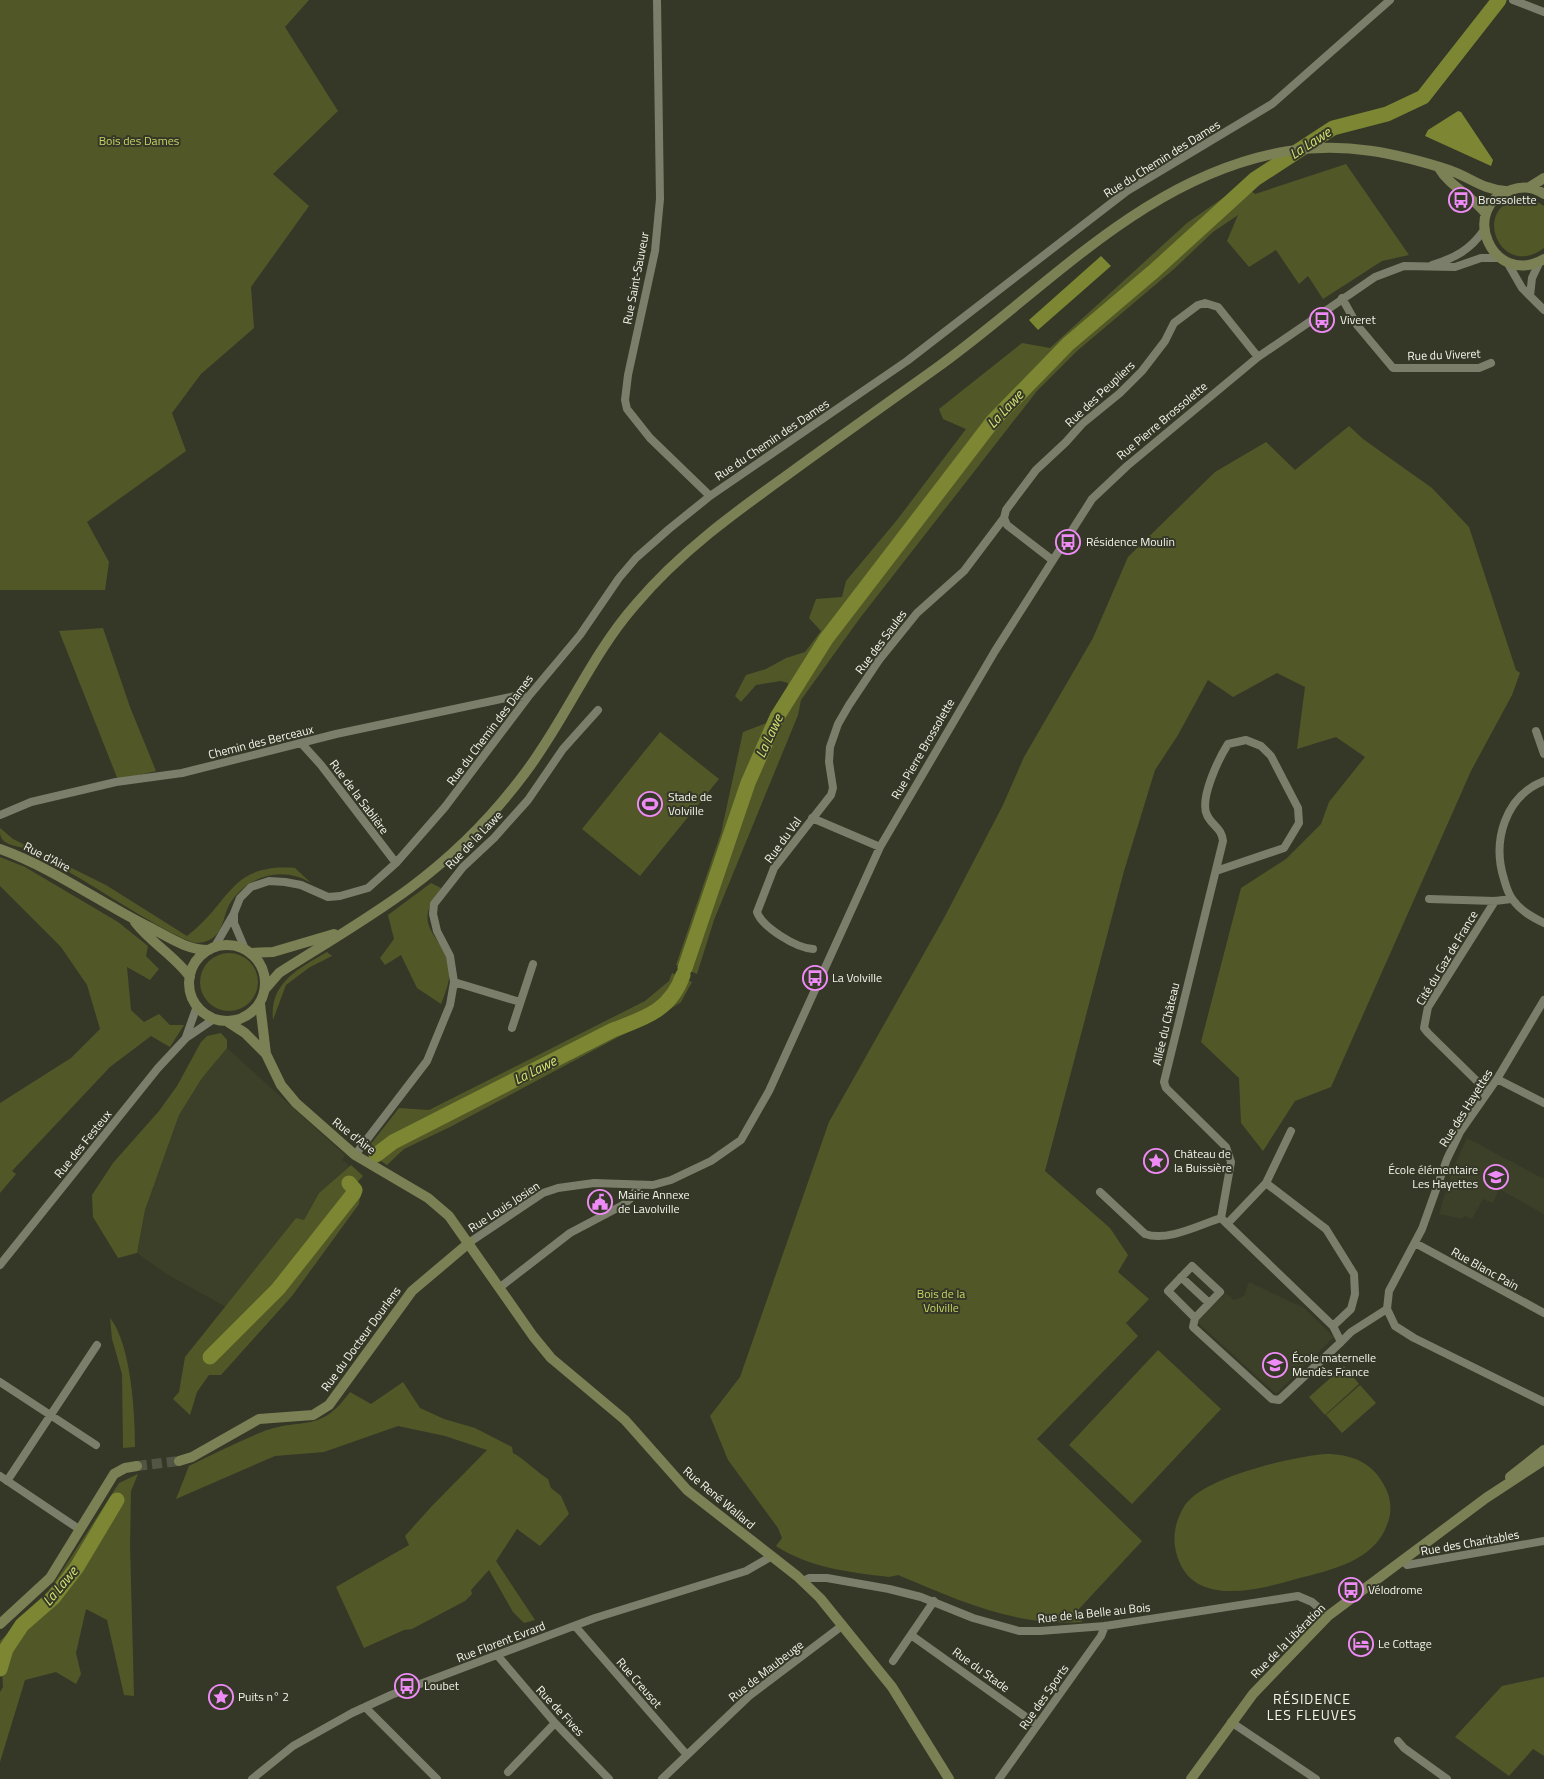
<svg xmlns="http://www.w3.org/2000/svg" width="1544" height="1779" viewBox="0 0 1544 1779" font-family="'Titillium Web',sans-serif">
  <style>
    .built { fill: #3c4028 }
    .green { fill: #525728 }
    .water { fill: #7d8632 }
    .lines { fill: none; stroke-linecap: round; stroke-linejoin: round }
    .river { stroke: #7d8632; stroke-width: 15 }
    .secondary-tunnel { stroke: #525444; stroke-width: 10; stroke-dasharray: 10 5; stroke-linecap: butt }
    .street { stroke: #7b7e6b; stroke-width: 8 }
    .secondary { stroke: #7c8155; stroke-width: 10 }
    .labels { text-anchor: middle; stroke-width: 4; stroke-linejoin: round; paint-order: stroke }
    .park-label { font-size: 12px; fill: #c8d463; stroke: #353827 }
    .street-label { font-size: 12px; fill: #f4f5eb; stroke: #353827 }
    .poi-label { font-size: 12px; fill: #f4f5eb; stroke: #353827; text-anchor: start }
    .water-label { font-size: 14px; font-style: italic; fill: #d6e372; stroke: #353827 }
    .neighbourhood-label { font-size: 14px; letter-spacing: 1px; fill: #f4f5eb; stroke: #353827 }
  </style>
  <rect width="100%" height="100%" fill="#353827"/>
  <!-- built -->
  <path class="built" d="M227,1048L345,1155L342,1160L348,1164V1167L319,1193L304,1220L296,1218L226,1307L168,1275L137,1253L145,1210L179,1115L202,1078Z
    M1467,1138L1544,1179V1214L1499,1189L1493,1203L1483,1199L1472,1219L1464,1216L1463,1219L1439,1214L1453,1168Z
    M1249,1282L1304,1308L1334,1337L1276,1394L1196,1321L1226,1293L1234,1300L1244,1296Z"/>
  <!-- green -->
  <path class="green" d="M0,0H309L285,27L338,111L273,174L309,206L251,287L254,328L201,374L172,413L186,451L87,522L109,562L105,590H0Z
    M1346,164L1409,255L1382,261L1323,299L1308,276L1299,284L1276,250L1249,267L1227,241L1238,215L1213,232L1174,269L1077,351L1037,391L860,618L801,700L798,715L714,920L697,974L676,965L721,833L743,732L769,722L786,696L788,683L781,681L756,685L741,702L735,696L746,675L766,669L786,658L805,652L821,631L809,618L816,599L842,597L846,581L897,520L966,429L943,419L939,409L1022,343L1050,348L1187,223L1243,184L1255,194Z
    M1523,197L1531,198L1544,206V248C1501,281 1468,206 1523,197Z
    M1349,426L1363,439L1432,488L1469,527L1516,670L1520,673L1512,695L1471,771L1331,1087L1295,1101L1263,1151L1241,1123L1239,1078L1201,1042L1241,888L1286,859L1321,824L1329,802L1365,757L1336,737L1297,749L1305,687L1277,673L1233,697L1208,680L1178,735L1155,770L1124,871L1045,1171L1110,1228L1128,1255L1118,1272L1149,1299L1126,1323L1138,1336L1037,1439L1142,1541L1078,1610L1082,1622C1015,1627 958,1600 898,1575L889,1577C849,1572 810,1568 776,1546L782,1538L778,1528L728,1460L710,1416L740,1377L829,1122L944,918L1002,807L1024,757L1093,638L1128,557L1215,472L1266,442L1295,470Z
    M103,628L130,707L156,771L118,780L59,631Z
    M660,732L719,779L640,876L582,829Z
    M0,828L13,839L106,885L187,936C231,903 229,863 295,868L311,883C282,865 246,876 229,905C224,915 223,929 215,936C211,940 203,943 197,943C179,942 96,887 74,875C57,865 40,856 23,848C17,846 9,845 5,842C0,838 0,834 0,828Z
    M0,857L25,867L118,922L148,946L146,956L159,969L150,980L127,967L131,1010L144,1022L159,1014L170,1025H184L170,1047L151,1036L110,1067L12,1171L16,1174L0,1193V1103L71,1058L100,1029L87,985L61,947L0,886Z
    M431,883L441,888C437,895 430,904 428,912C424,930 442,942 447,958C453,974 447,989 441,1004L417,988L401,955L385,965L380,958L394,939L388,915Z
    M327,952L332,956L310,967L286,985L273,1020C269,983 299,968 327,952Z
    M200 982a29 29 0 1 1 58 0a29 29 0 1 1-58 0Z
    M672,973L692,982L681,1002L669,1010L450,1127L404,1149L387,1165L372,1155L370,1145L399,1108L429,1110L645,1001L669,981Z
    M221,1033L227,1040V1048L202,1078L179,1115L145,1210L137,1253L118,1258L93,1217L92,1195L113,1163L159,1111L177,1086L201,1042L207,1036Z
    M351,1165L363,1176L352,1188L360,1195L359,1204L292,1296L221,1375H209L197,1392L190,1415L173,1399L179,1392L185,1357L296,1218L304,1220L319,1193Z
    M110,1318C131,1344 135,1413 135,1447L123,1448L122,1374L112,1339Z
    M1158,1350L1221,1409L1132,1504L1069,1445Z
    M1344,1366L1359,1384L1325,1415L1309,1397Z
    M403,1382L420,1408L444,1419L475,1428L512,1447L513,1453C526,1460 535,1471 548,1479L551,1488L561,1496L569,1514L540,1546L517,1529L496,1561L535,1620L524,1623L513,1612L489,1570L471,1590L472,1594L465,1601L412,1629L404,1630L364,1648L336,1587L409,1545L405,1536L431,1507L487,1450L445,1436L398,1426L324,1452L275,1456L176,1499L189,1466C213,1454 237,1442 262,1432C303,1416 319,1435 350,1392L371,1404Z
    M1360,1385L1376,1403L1342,1433L1326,1415Z
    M1325,1454C1353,1454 1374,1463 1386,1489C1391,1499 1392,1512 1388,1522C1376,1561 1331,1570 1296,1579C1257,1590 1190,1609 1176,1552C1172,1535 1176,1519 1185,1505C1205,1477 1291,1457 1325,1454Z
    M138,1474L131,1491L130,1544L134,1696L124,1695L107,1620L86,1609L76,1653L81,1674L76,1684L56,1672L25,1680L0,1762V1692L3,1687L0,1641L29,1613L53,1585L119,1483Z
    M1544,1677V1756L1533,1749L1509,1776L1455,1737L1502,1686Z"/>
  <!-- water -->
  <path class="water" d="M1458,111L1461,112L1493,160L1491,166L1425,136L1428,130Z
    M1101,256L1111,266L1038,330L1029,320Z"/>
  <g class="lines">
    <!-- river -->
    <path class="river" d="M685,968L748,783L777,717L826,639L993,421L1068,344L1154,271L1255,179L1333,128L1387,114L1423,97L1499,0
      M376,1155L393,1142L613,1030C645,1018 671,1010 683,975
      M210,1357L278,1289L354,1193L355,1190L349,1183
      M0,1669L6,1649L22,1625L54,1597L77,1567L117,1500"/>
    <!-- secondary-tunnel -->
    <path class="secondary-tunnel" d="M137,1466L179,1461"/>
    <!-- street -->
    <path class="street" d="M657,0L660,199L655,251L628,375L625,400L627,409L650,438L710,496
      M1513,0L1544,12
      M1507,262L1522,288L1544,310
      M1432,265C1455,258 1470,250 1484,230
      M1530,296L1532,278L1540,261
      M1342,298L1357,325L1393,368H1479L1491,363
      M1051,559L1007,525L1004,518L1006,510L1036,470L1066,442L1082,424L1120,393L1142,371L1165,341L1174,323L1198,305L1205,303L1218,307L1258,357
      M1536,731L1544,754
      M302,744L321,765L396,863
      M1544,781C1505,796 1492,841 1504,879C1506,886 1508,894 1513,900C1521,911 1532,917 1544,923
      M0,815L31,802L116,782L182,773L336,734L515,696L528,697
      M812,818L880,847
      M1216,871L1284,848L1299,823L1298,808L1271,756L1261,746L1246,740L1228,744C1219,758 1199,799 1207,815C1212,826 1222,828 1223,841L1164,1082L1166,1088L1226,1147L1231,1162L1221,1218L1333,1326L1341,1342L1351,1332L1387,1309
      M1429,899L1495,901L1511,899
      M214,948L233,915
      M245,949L234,923V913L240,898L251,887L269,881L285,882L301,885L328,897L340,896L368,888L396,863L445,807L528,697L580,635L619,578L636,558L669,529L710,496L907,361L1127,191L1272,104L1390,0
      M813,949C796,948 762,927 757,912L774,868L831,795L833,788L829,762L830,747L838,724L849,705L879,660L917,613L964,571L1004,518
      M454,982L520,1002
      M1544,1000L1497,1079L1460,1132L1447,1159L1422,1229L1389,1291L1387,1309L1395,1326L1414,1338L1544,1402
      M512,1028L533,964
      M186,1037L197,1006
      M1497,1079L1544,1103
      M1488,1092L1428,1033L1424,1028L1428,1007L1495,901
      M355,1155L427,1061L450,1005L454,982L450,956L437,931L433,914L434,904L463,867L494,838L528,800L563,749L598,710
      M1266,1183L1326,1229L1354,1274L1355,1294L1351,1309L1333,1326
      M1100,1192L1145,1234C1167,1242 1199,1225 1221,1218
      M1227,1224L1266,1183L1291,1131
      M470,1242L543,1193L558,1188L594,1183L653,1185L671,1180L711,1161L741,1140L769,1091L880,847L995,651L1092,499L1127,466L1258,357L1375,277L1404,266L1455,267L1481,258H1501
      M1415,1243L1544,1313
      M0,1265L158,1068L186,1038L214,1019
      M1181,1277L1209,1303
      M499,1288L570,1233L623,1205L630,1199L639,1186
      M1195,1318L1168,1291L1192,1266L1220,1292L1195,1318L1193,1327L1272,1399L1279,1400L1341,1342
      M0,1382L96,1445
      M0,1476L79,1529
      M7,1481L97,1345
      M1402,1560L1407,1565L1544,1541
      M803,1581L809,1578H827L889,1589L921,1597L973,1618L1019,1631H1040L1105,1626L1298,1596L1312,1602L1328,1616
      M575,1626L687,1755
      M911,1635L1037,1725
      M497,1655L555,1723L609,1779
      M893,1661L934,1601
      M365,1707L437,1779
      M1231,1722L1316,1779
      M1398,1741L1404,1748L1447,1779
      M508,1772L555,1723
      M252,1779L293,1746L352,1713L391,1695L595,1618L746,1571L772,1556
      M662,1779L749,1696L843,1625
      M999,1779L1101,1636L1105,1626"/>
    <!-- secondary -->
    <path class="secondary" d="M1439,168C1450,187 1473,196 1486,214
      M1528,188L1544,178
      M1544,194C1534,187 1522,186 1511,190C1458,206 1492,289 1544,259
      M0,849C53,868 99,902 149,927C169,937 186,950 209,950
      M135,922C151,943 175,956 190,977
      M189 983a38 38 0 1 1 76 0a38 38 0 1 1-76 0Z
      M251,953L273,952L334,934
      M266,988L279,973C323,945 368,919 410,888C453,856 493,816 525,773C566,719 591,655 636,604C680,552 734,513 790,473C838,438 886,404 935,369C1047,289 1146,174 1289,151C1345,142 1396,153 1449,170C1470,177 1483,190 1506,191
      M260,1004L266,1054L281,1085L296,1103L355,1155L428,1198L449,1216L533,1336L551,1358L625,1420L687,1490L797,1576L820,1598L892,1687L949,1779
      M228,1022L245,1033L266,1054
      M179,1461L192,1457L259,1419L313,1415L329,1405L412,1291L470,1242
      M1510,1477L1544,1450
      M0,1624L50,1578L114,1474L125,1468L137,1466
      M1191,1779L1253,1694L1328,1616L1486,1498L1544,1460"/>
  </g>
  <!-- icons -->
  <defs>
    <symbol id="bus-ring" viewBox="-11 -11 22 22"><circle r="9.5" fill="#353827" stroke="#ef8bf6" stroke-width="1.5"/><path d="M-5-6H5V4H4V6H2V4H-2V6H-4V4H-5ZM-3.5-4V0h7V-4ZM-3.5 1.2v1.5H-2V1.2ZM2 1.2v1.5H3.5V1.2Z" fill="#ef8bf6"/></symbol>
    <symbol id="stadium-ring" viewBox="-11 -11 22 22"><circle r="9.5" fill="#353827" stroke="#ef8bf6" stroke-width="1.5"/><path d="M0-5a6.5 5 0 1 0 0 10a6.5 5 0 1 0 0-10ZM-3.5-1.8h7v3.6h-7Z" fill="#ef8bf6"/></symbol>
    <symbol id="sight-ring" viewBox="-11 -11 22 22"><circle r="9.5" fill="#353827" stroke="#ef8bf6" stroke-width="1.5"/><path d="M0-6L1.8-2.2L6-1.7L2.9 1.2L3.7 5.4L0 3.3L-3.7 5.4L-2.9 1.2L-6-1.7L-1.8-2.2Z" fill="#ef8bf6"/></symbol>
    <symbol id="school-ring" viewBox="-11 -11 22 22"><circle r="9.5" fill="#353827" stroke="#ef8bf6" stroke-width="1.5"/><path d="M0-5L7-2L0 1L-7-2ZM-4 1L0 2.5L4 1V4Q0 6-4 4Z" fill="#ef8bf6"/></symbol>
    <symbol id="civic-ring" viewBox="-11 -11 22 22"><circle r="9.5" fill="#353827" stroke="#ef8bf6" stroke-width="1.5"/><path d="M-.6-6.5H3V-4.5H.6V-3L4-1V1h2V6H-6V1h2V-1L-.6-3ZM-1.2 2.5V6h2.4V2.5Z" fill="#ef8bf6"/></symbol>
    <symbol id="hotel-ring" viewBox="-11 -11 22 22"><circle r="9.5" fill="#353827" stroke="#ef8bf6" stroke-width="1.5"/><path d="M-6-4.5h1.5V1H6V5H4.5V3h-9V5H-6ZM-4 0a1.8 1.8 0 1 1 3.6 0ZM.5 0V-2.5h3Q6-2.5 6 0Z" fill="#ef8bf6"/></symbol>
  </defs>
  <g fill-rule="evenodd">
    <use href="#bus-ring" x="1447" y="186" width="28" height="28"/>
    <use href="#bus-ring" x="1308" y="306" width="28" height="28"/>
    <use href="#bus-ring" x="1054" y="528" width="28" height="28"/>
    <use href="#stadium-ring" x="636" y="790" width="28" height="28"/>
    <use href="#bus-ring" x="801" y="964" width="28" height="28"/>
    <use href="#sight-ring" x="1142" y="1147" width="28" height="28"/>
    <use href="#school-ring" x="1482" y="1163" width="28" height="28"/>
    <use href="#civic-ring" x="586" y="1188" width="28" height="28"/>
    <use href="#school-ring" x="1261" y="1351" width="28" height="28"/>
    <use href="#bus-ring" x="1337" y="1576" width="28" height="28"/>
    <use href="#hotel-ring" x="1347" y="1630" width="28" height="28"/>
    <use href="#bus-ring" x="393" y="1672" width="28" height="28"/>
    <use href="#sight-ring" x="207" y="1683" width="28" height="28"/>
  </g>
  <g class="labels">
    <!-- park labels -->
    <g class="park-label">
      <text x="139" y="145">Bois des Dames</text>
      <text x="941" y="1298">Bois de la<tspan x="941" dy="14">Volville</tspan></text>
    </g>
    <!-- street labels -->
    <g class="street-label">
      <text transform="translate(1162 159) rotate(-32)" y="4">Rue du Chemin des Dames</text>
      <text transform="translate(636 278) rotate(-79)" y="4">Rue Saint-Sauveur</text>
      <text transform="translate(1444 355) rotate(-2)" y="4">Rue du Viveret</text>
      <text transform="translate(1100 394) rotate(-43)" y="4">Rue des Peupliers</text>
      <text transform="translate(1162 421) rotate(-40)" y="4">Rue Pierre Brossolette</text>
      <text transform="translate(772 440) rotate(-34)" y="4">Rue du Chemin des Dames</text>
      <text transform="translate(881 642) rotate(-53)" y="4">Rue des Saules</text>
      <text transform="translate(490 730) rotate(-53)" y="4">Rue du Chemin des Dames</text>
      <text transform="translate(261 742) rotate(-14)" y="4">Chemin des Berceaux</text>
      <text transform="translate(923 749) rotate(-60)" y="4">Rue Pierre Brossolette</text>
      <text transform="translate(359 797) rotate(53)" y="4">Rue de la Sablière</text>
      <text transform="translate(474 840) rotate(-46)" y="4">Rue de la Lawe</text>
      <text transform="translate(783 840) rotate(-54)" y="4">Rue du Val</text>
      <text transform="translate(47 857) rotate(27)" y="4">Rue d'Aire</text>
      <text transform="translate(1447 958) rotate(-59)" y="4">Cité du Gaz de France</text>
      <text transform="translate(1166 1024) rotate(-77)" y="4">Allée du Château</text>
      <text transform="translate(1466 1108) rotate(-58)" y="4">Rue des Hayettes</text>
      <text transform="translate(354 1136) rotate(38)" y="4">Rue d'Aire</text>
      <text transform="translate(83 1144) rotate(-51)" y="4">Rue des Festeux</text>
      <text transform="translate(504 1207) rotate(-33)" y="4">Rue Louis Josien</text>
      <text transform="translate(1485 1269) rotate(29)" y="4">Rue Blanc Pain</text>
      <text transform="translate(361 1339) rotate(-54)" y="4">Rue du Docteur Dourlens</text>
      <text transform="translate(719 1498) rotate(40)" y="4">Rue René Wallard</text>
      <text transform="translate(1470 1543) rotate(-10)" y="4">Rue des Charitables</text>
      <text transform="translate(1094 1613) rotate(-6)" y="4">Rue de la Belle au Bois</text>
      <text transform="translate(1288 1641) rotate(-45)" y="4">Rue de la Libération</text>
      <text transform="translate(501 1642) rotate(-21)" y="4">Rue Florent Evrard</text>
      <text transform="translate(981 1670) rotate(36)" y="4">Rue du Stade</text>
      <text transform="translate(766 1671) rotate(-38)" y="4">Rue de Maubeuge</text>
      <text transform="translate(639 1683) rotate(49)" y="4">Rue Creusot</text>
      <text transform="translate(1044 1697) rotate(-55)" y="4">Rue des Sports</text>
      <text transform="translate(560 1711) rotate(47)" y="4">Rue de Fives</text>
    </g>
    <!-- poi labels -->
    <g class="poi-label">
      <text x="1478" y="204">Brossolette</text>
      <text x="1340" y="324">Viveret</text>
      <text x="1086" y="546">Résidence Moulin</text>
      <text x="668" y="801">Stade de<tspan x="668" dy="14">Volville</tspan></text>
      <text x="832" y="982">La Volville</text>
      <text x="1174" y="1158">Château de<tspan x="1174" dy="14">la Buissière</tspan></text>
      <text x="1478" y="1174" text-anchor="end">École élémentaire<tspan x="1478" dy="14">Les Hayettes</tspan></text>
      <text x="618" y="1199">Mairie Annexe<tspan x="618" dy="14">de Lavolville</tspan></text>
      <text x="1292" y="1362">École maternelle<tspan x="1292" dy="14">Mendès France</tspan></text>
      <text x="1368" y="1594">Vélodrome</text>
      <text x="1378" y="1648">Le Cottage</text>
      <text x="424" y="1690">Loubet</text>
      <text x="238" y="1701">Puits n° 2</text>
    </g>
    <!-- water labels -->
    <g class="water-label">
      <text transform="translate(1310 143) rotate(-33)" y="5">La Lawe</text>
      <text transform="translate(1005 409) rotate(-47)" y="5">La Lawe</text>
      <text transform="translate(769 736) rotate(-65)" y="5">La Lawe</text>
      <text transform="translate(535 1070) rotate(-27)" y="5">La Lawe</text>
      <text transform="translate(60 1586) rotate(-50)" y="5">La Lawe</text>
    </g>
    <!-- neighbourhood labels -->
    <g class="neighbourhood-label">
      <text x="1312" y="1704">RÉSIDENCE<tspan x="1312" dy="16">LES FLEUVES</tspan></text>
    </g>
  </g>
</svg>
